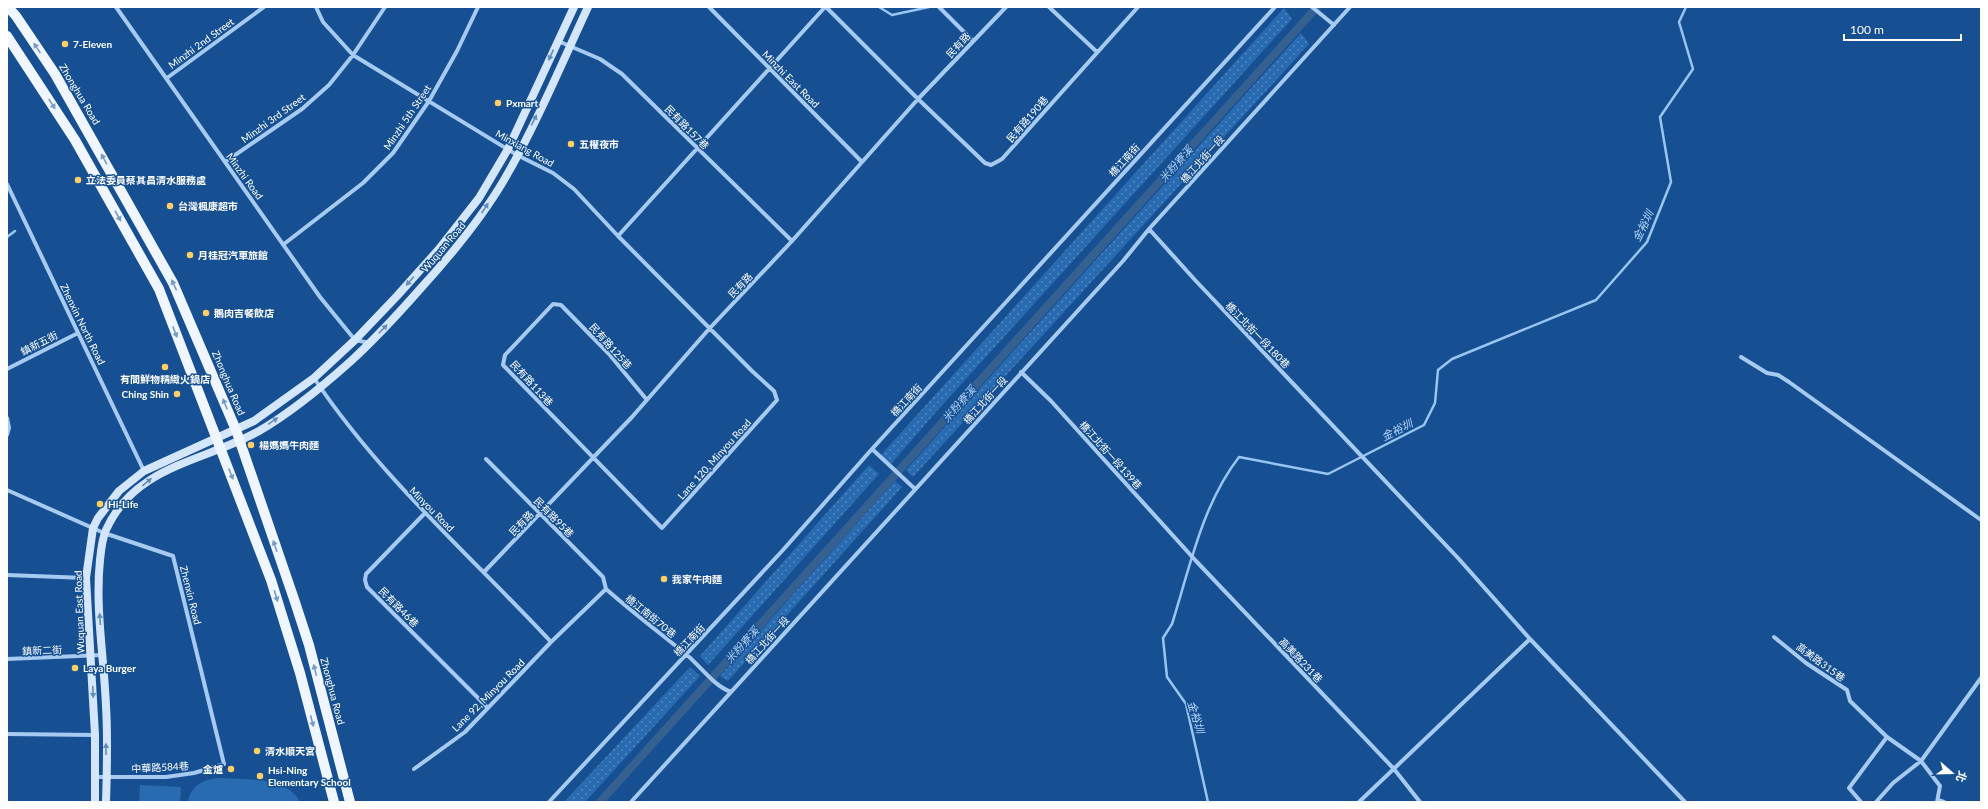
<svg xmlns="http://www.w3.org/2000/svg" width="1988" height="809" viewBox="0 0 1988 809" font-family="Lato,'Noto Sans TC',sans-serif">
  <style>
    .grass { fill: #296bb1 }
    .park { fill: url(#park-dots) }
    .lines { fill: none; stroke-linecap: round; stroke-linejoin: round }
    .stream { stroke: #98c5f3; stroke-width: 2.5 }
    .canal { stroke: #356090; stroke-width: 8 }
    .street { stroke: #a6caf1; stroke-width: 4 }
    .secondary { stroke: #d4e6fb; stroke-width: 8 }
    .primary { stroke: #eff6ff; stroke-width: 10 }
    .oneway { fill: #789bc4 }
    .oneway2 { fill: #628cbd }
    .poi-dot { fill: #ffce65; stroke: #165093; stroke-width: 1.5 }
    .labels { text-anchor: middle; stroke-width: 3; stroke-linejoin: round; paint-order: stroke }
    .street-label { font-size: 10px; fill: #fff; stroke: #165093 }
    .poi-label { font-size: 10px; font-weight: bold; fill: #fff; stroke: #165093; text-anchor: start }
    .water-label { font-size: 11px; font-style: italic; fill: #b2d4f7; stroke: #165093 }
  </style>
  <defs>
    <pattern id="park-dots" width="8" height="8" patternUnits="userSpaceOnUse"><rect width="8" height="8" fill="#296bb1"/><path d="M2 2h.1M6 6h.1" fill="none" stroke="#5489c1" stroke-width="1.8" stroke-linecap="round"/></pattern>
  </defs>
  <rect width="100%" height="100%" fill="#165093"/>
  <!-- grass -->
  <path class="grass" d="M222,778C246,780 288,777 300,802H188C191,784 206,778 222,778Z
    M140,785L181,787L180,802H139Z"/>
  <!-- park -->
  <path class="park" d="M1284,8L1292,19L936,412L891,464L880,456Z
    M1301,33L1309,44L913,477L906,470Z
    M869,465L879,474L708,665L700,656Z
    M895,481L902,487L728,681L720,676Z
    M690,667L700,676L585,802H564Z"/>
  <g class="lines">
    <!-- stream -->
    <path class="stream" d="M879,7L892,15L929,7
      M7,237L15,231
      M1208,802L1186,704L1167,677L1163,638L1172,624C1190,567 1202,505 1239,457L1328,474L1424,425L1435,403L1438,370L1452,359L1596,300L1647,242L1671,182L1660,117L1693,69L1679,22L1686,7"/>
    <!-- canal -->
    <path class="canal" d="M600,802L1317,7"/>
    <!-- street -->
    <path class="street" d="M116,7L320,297L355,340L370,343
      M316,7L323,22L353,55L517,155L553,173L574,189L618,236L752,371L774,391L777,400L662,528L503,365L505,355L553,304L561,305L609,354L647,400
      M709,7L862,162
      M826,7L918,99L985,163L991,165L1002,159L1138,7
      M939,7L973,41
      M1049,7L1097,52
      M1312,7L1334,25
      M558,41L600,59L622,74L792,241
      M167,78L264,7
      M225,162L302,109L329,85L353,55L385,7
      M7,184L144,471
      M1149,229L1195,280L1458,558L1530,639L1685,802
      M618,236L825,7
      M284,244L363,183L393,153L429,101L457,51L478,7
      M1741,357L1767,373L1778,375L1789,382L1981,520
      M7,369L78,333
      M1021,372L1051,401L1196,561L1394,769L1420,802
      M314,378C380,477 470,555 551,642
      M7,418L9,428L7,435
      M872,449L915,489
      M486,459L603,577L606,589
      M7,490L104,533L173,556L224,764L194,773L166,777H96
      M425,513L366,574L365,580L367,587L488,708
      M484,572L632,417L709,329L792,241L918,99L1006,7
      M7,575L86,578
      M606,589C632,612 660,633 687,655C700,666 714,686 731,692
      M1774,637L1806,663L1847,690L1850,701L1887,737
      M7,659L102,655
      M7,734L95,735
      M414,769L465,732L551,642L606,589
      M1938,800L1944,802
      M549,802L783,550L872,449L1275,7
      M631,802L1123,261L1149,229L1350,7
      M1359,802L1530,639
      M1861,802L1849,788L1887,737L1921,761L1940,786L1937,802
      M1876,802L1893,783L1921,761L1981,678"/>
    <!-- secondary -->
    <path class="secondary" d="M95,802V735L86,578L93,528L98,518L119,491L144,471L254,421L314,378L355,340L397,296L439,249L479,198L508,149L574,7
      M106,802C107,770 108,738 106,706C104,657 95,608 100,560C101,550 102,539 106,530C135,465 204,462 259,431C292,412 323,386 351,361C376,338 399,313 421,288C452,254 481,219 504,180C536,125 561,65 588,7"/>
    <!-- primary -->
    <path class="primary" d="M8,7L16,16L55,74L173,283L236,430L295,602L309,645L350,802
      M7,36L75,140L159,289L271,580L300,673L334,802"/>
  </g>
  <!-- one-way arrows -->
  <defs><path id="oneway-solid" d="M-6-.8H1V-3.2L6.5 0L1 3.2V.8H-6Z"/></defs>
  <g class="oneway">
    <use href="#oneway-solid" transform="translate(37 48) rotate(-124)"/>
    <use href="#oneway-solid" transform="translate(52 104) rotate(57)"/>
    <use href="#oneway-solid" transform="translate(104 159) rotate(-119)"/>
    <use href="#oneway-solid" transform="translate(118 216) rotate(61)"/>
    <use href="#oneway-solid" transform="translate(174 285) rotate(-115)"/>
    <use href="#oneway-solid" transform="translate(175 332) rotate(69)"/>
    <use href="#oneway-solid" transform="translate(225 404) rotate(-113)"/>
    <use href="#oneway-solid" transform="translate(231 474) rotate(68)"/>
    <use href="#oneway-solid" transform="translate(275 546) rotate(-109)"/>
    <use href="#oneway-solid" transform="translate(276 596) rotate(73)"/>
    <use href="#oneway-solid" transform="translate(315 670) rotate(-104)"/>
    <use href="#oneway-solid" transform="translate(312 721) rotate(75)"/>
  </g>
  <g class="oneway2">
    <use href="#oneway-solid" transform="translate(551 55) rotate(115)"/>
    <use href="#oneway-solid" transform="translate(534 120) rotate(-64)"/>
    <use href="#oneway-solid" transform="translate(485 208) rotate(-57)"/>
    <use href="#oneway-solid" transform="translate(410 281) rotate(131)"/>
    <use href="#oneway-solid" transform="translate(383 329) rotate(-46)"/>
    <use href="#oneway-solid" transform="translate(273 421) rotate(-34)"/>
    <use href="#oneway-solid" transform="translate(147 482) rotate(-39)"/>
    <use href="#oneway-solid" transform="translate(100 619) rotate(-94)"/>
    <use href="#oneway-solid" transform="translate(93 692) rotate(88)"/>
    <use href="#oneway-solid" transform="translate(106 749) rotate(-90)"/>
  </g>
  <!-- markers -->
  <g class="poi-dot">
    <circle cx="65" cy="44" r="4"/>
    <circle cx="498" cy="103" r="4"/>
    <circle cx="571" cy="144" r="4"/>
    <circle cx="78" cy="180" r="4"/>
    <circle cx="170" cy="206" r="4"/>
    <circle cx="190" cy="255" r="4"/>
    <circle cx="206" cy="313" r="4"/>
    <circle cx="165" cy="367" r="4"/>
    <circle cx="177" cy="394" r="4"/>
    <circle cx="251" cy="445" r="4"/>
    <circle cx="100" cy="504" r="4"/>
    <circle cx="664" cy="579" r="4"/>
    <circle cx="75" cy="668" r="4"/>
    <circle cx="257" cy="751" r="4"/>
    <circle cx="231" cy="769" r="4"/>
    <circle cx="260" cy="776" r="4"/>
  </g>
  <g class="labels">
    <!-- street labels -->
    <g class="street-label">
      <text transform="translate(201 43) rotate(-36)" y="4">Minzhi 2nd Street</text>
      <text transform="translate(958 45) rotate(-47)" y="4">民有路</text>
      <text transform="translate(791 79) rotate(45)" y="4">Minzhi East Road</text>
      <text transform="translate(80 94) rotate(59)" y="4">Zhonghua Road</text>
      <text transform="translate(407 117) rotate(-56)" y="4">Minzhi 5th Street</text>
      <text transform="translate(273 118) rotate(-36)" y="4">Minzhi 3rd Street</text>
      <text transform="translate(1027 119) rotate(-49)" y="4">民有路190巷</text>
      <text transform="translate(687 127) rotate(45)" y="4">民有路157巷</text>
      <text transform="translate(525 148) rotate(29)" y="4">Minxiang Road</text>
      <text transform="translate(1202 159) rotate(-48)" y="4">橋江北街一段</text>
      <text transform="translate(1124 160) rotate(-48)" y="4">橋江南街</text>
      <text transform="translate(245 176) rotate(54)" y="4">Minzhi Road</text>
      <text transform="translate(443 247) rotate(-50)" y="4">Wuquan Road</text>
      <text transform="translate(740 285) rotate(-46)" y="4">民有路</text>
      <text transform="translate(83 324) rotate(64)" y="4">Zhenxin North Road</text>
      <text transform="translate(1258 335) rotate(46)" y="4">橋江北街一段180巷</text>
      <text transform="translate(39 343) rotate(-27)" y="4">鎮新五街</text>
      <text transform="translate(611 346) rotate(48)" y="4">民有路125巷</text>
      <text transform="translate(229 383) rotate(67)" y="4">Zhonghua Road</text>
      <text transform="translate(532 383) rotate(47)" y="4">民有路113巷</text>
      <text transform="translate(906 400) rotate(-47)" y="4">橋江南街</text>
      <text transform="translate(985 400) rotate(-48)" y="4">橋江北街一段</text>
      <text transform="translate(1111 455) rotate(48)" y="4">橋江北街一段139巷</text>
      <text transform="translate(714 459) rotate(-48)" y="4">Lane 120, Minyou Road</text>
      <text transform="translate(432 509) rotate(45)" y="4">Minyou Road</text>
      <text transform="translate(554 517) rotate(45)" y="4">民有路95巷</text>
      <text transform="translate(521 523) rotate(-46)" y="4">民有路</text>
      <text transform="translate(191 595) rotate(76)" y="4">Zhenxin Road</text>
      <text transform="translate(399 607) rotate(45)" y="4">民有路46巷</text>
      <text transform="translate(79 612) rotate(-92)" y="4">Wuquan East Road</text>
      <text transform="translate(651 616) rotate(39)" y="4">橋江南街70巷</text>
      <text transform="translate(689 640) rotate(-47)" y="4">橋江南街</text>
      <text transform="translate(767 640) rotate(-48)" y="4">橋江北街一段</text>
      <text transform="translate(42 650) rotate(-2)" y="4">鎮新二街</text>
      <text transform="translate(1301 660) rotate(46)" y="4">高美路231巷</text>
      <text transform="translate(1821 662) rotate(36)" y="4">高美路315巷</text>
      <text transform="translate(333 691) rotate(75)" y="4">Zhonghua Road</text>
      <text transform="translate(488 695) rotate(-45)" y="4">Lane 92, Minyou Road</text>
      <text transform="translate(160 767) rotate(-3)" y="4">中華路584巷</text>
    </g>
    <!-- poi labels -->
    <g class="poi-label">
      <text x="73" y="48">7-Eleven</text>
      <text x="506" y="107">Pxmart</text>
      <text x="579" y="148">五權夜市</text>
      <text x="86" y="184">立法委員蔡其昌清水服務處</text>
      <text x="178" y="210">台灣楓康超市</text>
      <text x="198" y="259">月桂冠汽車旅館</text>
      <text x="214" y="317">鵝肉吉餐飲店</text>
      <text x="165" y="383" text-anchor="middle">有間鮮物精緻火鍋店</text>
      <text x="169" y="398" text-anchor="end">Ching Shin</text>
      <text x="259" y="449">楊媽媽牛肉麵</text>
      <text x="108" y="508">Hi-Life</text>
      <text x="672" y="583">我家牛肉麵</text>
      <text x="83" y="672">Laya Burger</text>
      <text x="265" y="755">清水順天宮</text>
      <text x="223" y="773" text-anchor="end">金爐</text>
      <text x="268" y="774">Hsi-Ning<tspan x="268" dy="12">Elementary School</tspan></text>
    </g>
    <!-- water labels -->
    <g class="water-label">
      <text transform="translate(1176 164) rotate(-48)" y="4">米粉寮溪</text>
      <text transform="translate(1643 226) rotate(-64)" y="4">金裕圳</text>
      <text transform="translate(959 404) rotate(-48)" y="4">米粉寮溪</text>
      <text transform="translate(1397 430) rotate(-27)" y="4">金裕圳</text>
      <text transform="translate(742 645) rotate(-48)" y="4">米粉寮溪</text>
      <text transform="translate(1196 717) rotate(74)" y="4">金裕圳</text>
    </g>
  </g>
  <!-- border -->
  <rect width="1988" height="809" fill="none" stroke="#ffffff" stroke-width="16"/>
  <!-- north arrow -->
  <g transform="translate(1952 773) rotate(110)" stroke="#165093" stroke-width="3" paint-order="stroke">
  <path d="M0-3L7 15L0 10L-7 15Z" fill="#ffffff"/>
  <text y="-6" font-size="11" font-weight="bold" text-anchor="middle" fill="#ffffff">北</text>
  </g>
  <!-- scale -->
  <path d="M1844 34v6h117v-6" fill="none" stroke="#ffffff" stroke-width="2"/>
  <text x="1850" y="34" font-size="12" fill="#ffffff" stroke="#165093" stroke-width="3" paint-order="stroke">100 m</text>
</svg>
